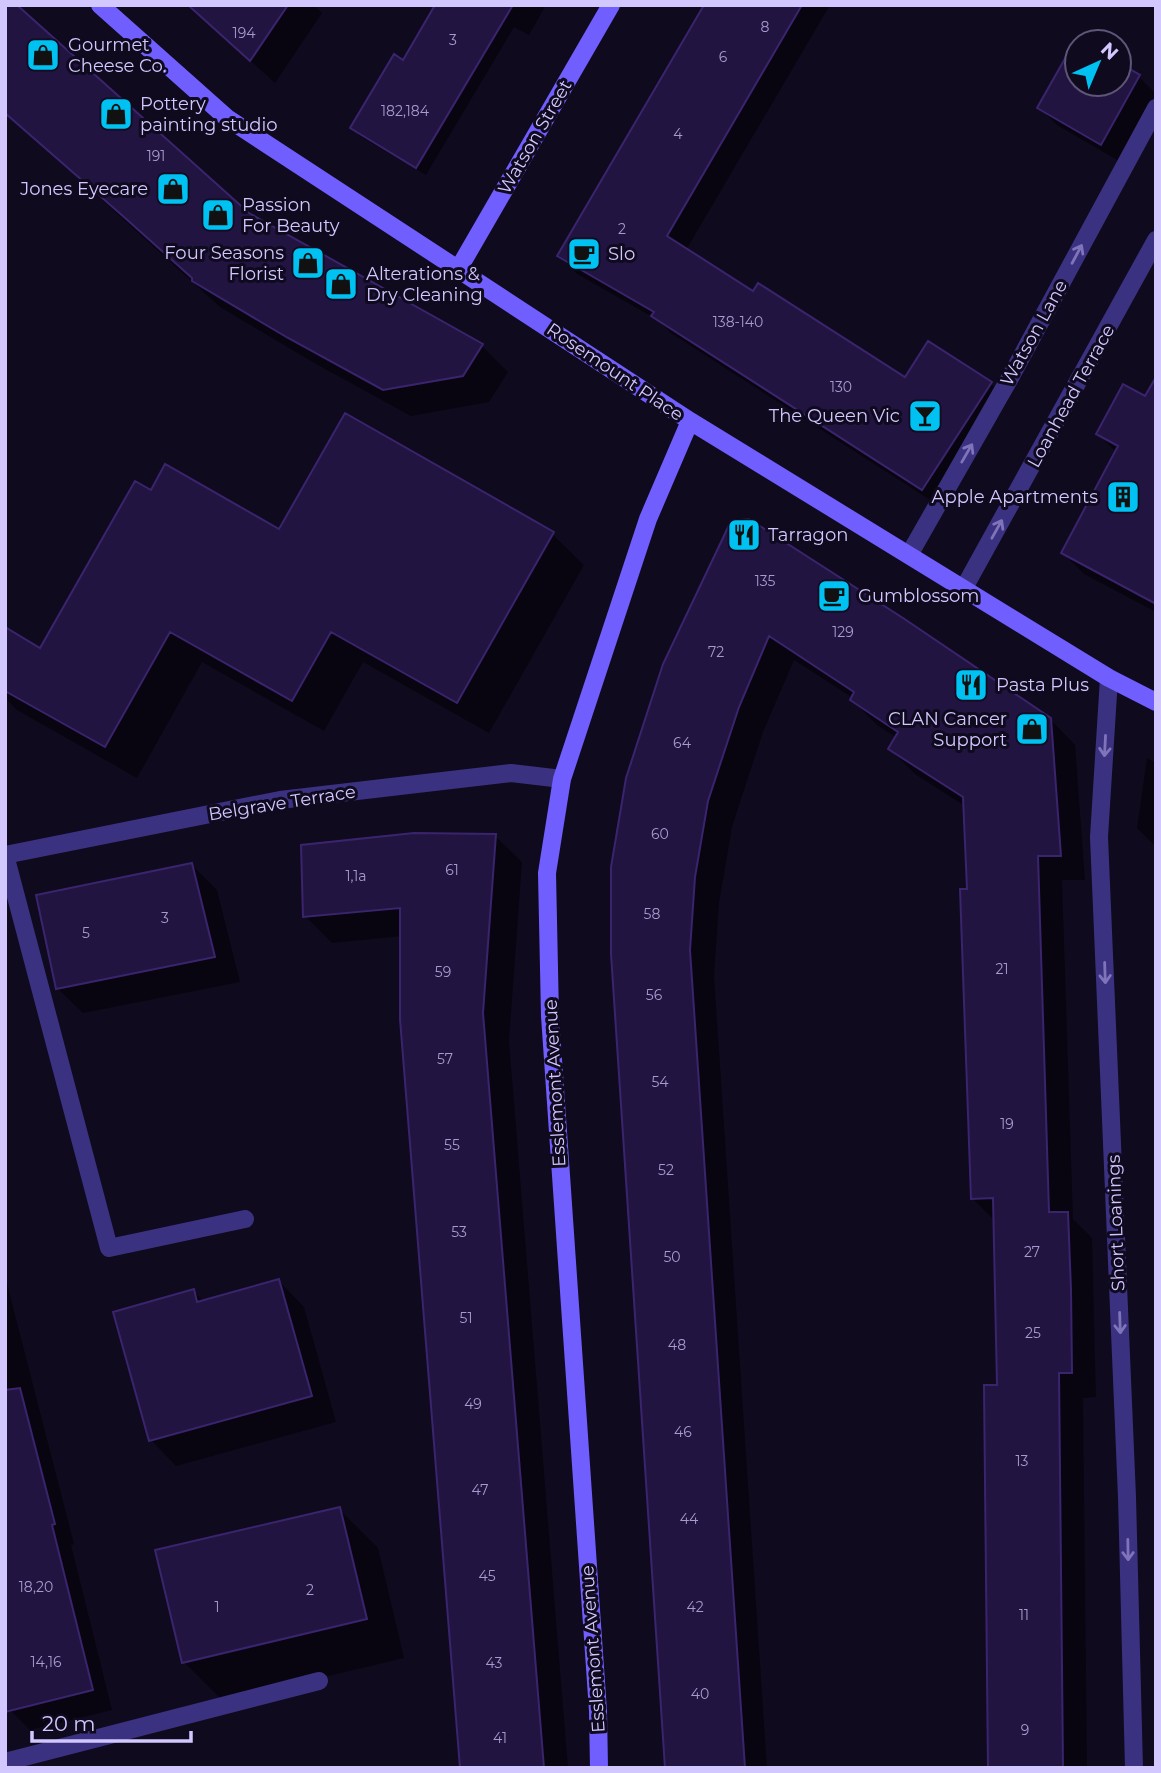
<svg xmlns="http://www.w3.org/2000/svg" width="1161" height="1773" viewBox="0 0 1161 1773" font-family="Montserrat,sans-serif">
  <style>
    .shadow { fill: #0007 }
    .building { fill: #221440; stroke: #3a246e; stroke-width: 2 }
    .lines { fill: none; stroke-linecap: round; stroke-linejoin: round }
    .lane { stroke: #3b3181; stroke-width: 18 }
    .street { stroke: #3b3181; stroke-width: 18 }
    .secondary { stroke: #715eff; stroke-width: 18 }
    .oneway { stroke: #7f74ba }
    .labels { text-anchor: middle; stroke-width: 6; stroke-linejoin: round; paint-order: stroke }
    .number-label { font-size: 14px; fill: #a79acf }
    .poi-label { font-size: 18px; fill: #d3c7ff; stroke: #0f0a1e; text-anchor: start }
    .street-label { font-size: 18px; fill: #d3c7ff; stroke: #0f0a1e }
  </style>
  <rect width="100%" height="100%" fill="#0f0a1e"/>
  <!-- shadow -->
  <path class="shadow" d="M189,5H314L322,13L275,83Z
    M437,5H546L529,35L514,27L426,175L361,137L352,128L403,62Z
    M706,5H830L686,250L754,293L906,380L990,383L1008,401L941,507L671,333L658,320L577,274L560,256Z
    M1077,41V84H1119V65L1139,77L1156,94L1119,161L1057,125L1039,107Z
    M6,113L248,215L482,346L508,372L489,402L411,416L316,364L220,307Z
    M1156,387V612L1084,574L1063,553L1117,453L1098,434L1146,398Z
    M151,492L280,531L552,534L584,565L489,733L363,662L324,731L202,662L137,778L17,710L5,698V643L41,651Z
    M732,523L1050,719L1075,745L1085,880H1062L1073,1219L1092,1238L1096,1397L1083,1398L1087,1768H990L999,1386L995,1221L972,1198L965,806L915,774L890,749L897,738L877,725L852,700L853,698L794,660L763,732L732,827L719,903L714,976L767,1768H667L613,954Z
    M1147,758L1156,763V847L1137,828Z
    M495,836L522,862L509,1041L568,1768H462L402,936L332,943L305,916Z
    M192,865L217,890L240,982L83,1013L57,988Z
    M5,1276L74,1544L71,1545L112,1710L30,1730L10,1710L5,1690Z
    M279,1281L304,1307L336,1422L176,1466L151,1440L193,1291L204,1302Z
    M339,1509L378,1548L404,1658L223,1701L184,1662Z"/>
  <!-- building -->
  <path class="building" d="M5,5H17L249,213L483,344L463,376L383,390L288,338L192,281V278L124,217L5,113Z
    M188,5H288L250,61Z
    M435,5H513L416,168L350,128L394,54L403,60Z
    M704,5H802L667,236L753,291L758,283L905,377L928,341L992,382L922,490L651,316L654,312L557,256Z
    M1076,39L1082,42H1077V84H1119V63L1140,75L1101,145L1037,108Z
    M1156,377V604L1061,553L1118,446L1096,434L1123,384L1145,396Z
    M345,413L554,532L457,703L331,632L292,701L170,632L105,747L5,691V627L40,648L135,481L151,490L165,464L279,529Z
    M749,519L903,618L1051,718L1061,856H1038L1049,1212H1068L1071,1290L1072,1373H1059L1063,1768H988L984,1385H997L993,1198L971,1199L960,889H967L963,797L888,749L898,732L850,700L854,692L769,636L739,707L708,801L695,877L690,950L745,1768H665L611,954V867L626,778L663,664L731,521Z
    M414,833L496,834L483,1013L544,1768H460L400,1019V908L303,917L301,845Z
    M192,863L215,957L56,989L36,895Z
    M279,1279L312,1396L149,1441L113,1312L194,1289L197,1302Z
    M20,1388L55,1524L52,1525L93,1690L5,1712V1390Z
    M340,1507L367,1619L182,1663L155,1550Z"/>
  <g class="lines">
    <!-- lane -->
    <path class="lane" d="M909,555L1011,376L1156,108
      M1109,678L1099,837L1127,1497L1134,1768
      M5,855L109,1248L245,1219"/>
    <!-- street -->
    <path class="street" d="M964,588L1156,240
      M5,855L280,800L511,773L562,779
      M5,1762L319,1681"/>
    <!-- secondary -->
    <path class="secondary" d="M100,5L227,118L690,421L1109,678L1156,702
      M459,268L611,5
      M599,1768L598,1711L550,1016L547,873L562,779L648,519L690,421"/>
  </g>
  <!-- one-way arrows -->
  <defs><path id="oneway-shaft" d="M-6 0H5M1.5-3L5.5 0L1.5 3" fill="none" stroke-width="1.6" stroke-linecap="round" stroke-linejoin="round" transform="scale(1.75)"/></defs>
  <g class="oneway">
    <use href="#oneway-shaft" transform="translate(1077 254) rotate(-62)"/>
    <use href="#oneway-shaft" transform="translate(967 453) rotate(-60)"/>
    <use href="#oneway-shaft" transform="translate(997 529) rotate(-61)"/>
    <use href="#oneway-shaft" transform="translate(1105 746) rotate(93)"/>
    <use href="#oneway-shaft" transform="translate(1105 973) rotate(88)"/>
    <use href="#oneway-shaft" transform="translate(1120 1323) rotate(88)"/>
    <use href="#oneway-shaft" transform="translate(1128 1550) rotate(89)"/>
  </g>
  <!-- icons -->
  <defs>
    <symbol id="shop-square" viewBox="-11 -11 22 22"><rect x="-9" y="-9" width="18" height="18" rx="4" fill="#00c2f2" stroke="#0f0a1e"/><path d="M-5-2.5h2.3a2.7 3.5 0 0 1 5.4 0H5L5.5 6h-11ZM-1.5-2.5h3a1.5 2.3 0 0 0-3 0Z" fill="#111"/></symbol>
    <symbol id="cafe-square" viewBox="-11 -11 22 22"><rect x="-9" y="-9" width="18" height="18" rx="4" fill="#00c2f2" stroke="#0f0a1e"/><path d="M-5.5-4.5H6V0H3Q3 3.5 0 3.5H-2.5Q-5.5 3.5-5.5 0ZM3-3.2v2h1.7v-2ZM-6 4.5H4V6H-6Z" fill="#111"/></symbol>
    <symbol id="bar-square" viewBox="-11 -11 22 22"><rect x="-9" y="-9" width="18" height="18" rx="4" fill="#00c2f2" stroke="#0f0a1e"/><path d="M-6-5H6L.8 .8V4.5H3.5V6h-7V4.5H-.8V.8Z" fill="#111"/></symbol>
    <symbol id="building-square" viewBox="-11 -11 22 22"><rect x="-9" y="-9" width="18" height="18" rx="4" fill="#00c2f2" stroke="#0f0a1e"/><path d="M-4-6H4V6H1V3H-1V6H-4ZM-2.5-4.3h1.7v1.8h-1.7ZM.8-4.3h1.7v1.8H.8ZM-2.5-1h1.7V.8h-1.7ZM.8-1h1.7V.8H.8Z" fill="#111"/></symbol>
    <symbol id="restaurant-square" viewBox="-11 -11 22 22"><rect x="-9" y="-9" width="18" height="18" rx="4" fill="#00c2f2" stroke="#0f0a1e"/><path d="M-5-6h1v4h1v-4h1v4h1v-4h1v5L-1.5 .5V6h-2V.5L-5-1ZM5-6V6H3V1.5H1.5Q1.5-4 5-6Z" fill="#111"/></symbol>
  </defs>
  <g fill-rule="evenodd">
    <use href="#shop-square" x="24" y="36" width="38" height="38"/>
    <use href="#shop-square" x="97" y="95" width="38" height="38"/>
    <use href="#shop-square" x="154" y="170" width="38" height="38"/>
    <use href="#shop-square" x="199" y="196" width="38" height="38"/>
    <use href="#cafe-square" x="565" y="235" width="38" height="38"/>
    <use href="#shop-square" x="289" y="244" width="38" height="38"/>
    <use href="#shop-square" x="322" y="265" width="38" height="38"/>
    <use href="#bar-square" x="906" y="397" width="38" height="38"/>
    <use href="#building-square" x="1104" y="478" width="38" height="38"/>
    <use href="#restaurant-square" x="725" y="516" width="38" height="38"/>
    <use href="#cafe-square" x="815" y="577" width="38" height="38"/>
    <use href="#restaurant-square" x="952" y="666" width="38" height="38"/>
    <use href="#shop-square" x="1013" y="710" width="38" height="38"/>
  </g>
  <g class="labels">
    <!-- number labels -->
    <g class="number-label">
      <text x="765" y="32">8</text>
      <text x="244" y="38">194</text>
      <text x="453" y="45">3</text>
      <text x="723" y="62">6</text>
      <text x="405" y="116">182,184</text>
      <text x="678" y="139">4</text>
      <text x="156" y="161">191</text>
      <text x="622" y="234">2</text>
      <text x="738" y="327">138-140</text>
      <text x="841" y="392">130</text>
      <text x="765" y="586">135</text>
      <text x="843" y="637">129</text>
      <text x="716" y="657">72</text>
      <text x="682" y="748">64</text>
      <text x="660" y="839">60</text>
      <text x="452" y="875">61</text>
      <text x="356" y="881">1,1a</text>
      <text x="652" y="919">58</text>
      <text x="165" y="923">3</text>
      <text x="86" y="938">5</text>
      <text x="1002" y="974">21</text>
      <text x="443" y="977">59</text>
      <text x="654" y="1000">56</text>
      <text x="445" y="1064">57</text>
      <text x="660" y="1087">54</text>
      <text x="1007" y="1129">19</text>
      <text x="452" y="1150">55</text>
      <text x="666" y="1175">52</text>
      <text x="459" y="1237">53</text>
      <text x="1032" y="1257">27</text>
      <text x="672" y="1262">50</text>
      <text x="466" y="1323">51</text>
      <text x="1033" y="1338">25</text>
      <text x="677" y="1350">48</text>
      <text x="473" y="1409">49</text>
      <text x="683" y="1437">46</text>
      <text x="1022" y="1466">13</text>
      <text x="480" y="1495">47</text>
      <text x="689" y="1524">44</text>
      <text x="487" y="1581">45</text>
      <text x="36" y="1592">18,20</text>
      <text x="310" y="1595">2</text>
      <text x="217" y="1612">1</text>
      <text x="695" y="1612">42</text>
      <text x="1024" y="1620">11</text>
      <text x="46" y="1667">14,16</text>
      <text x="494" y="1668">43</text>
      <text x="700" y="1699">40</text>
      <text x="1025" y="1735">9</text>
      <text x="500" y="1743">41</text>
    </g>
    <!-- poi labels -->
    <g class="poi-label">
      <text x="68" y="51">Gourmet<tspan x="68" dy="21">Cheese Co.</tspan></text>
      <text x="140" y="110">Pottery<tspan x="140" dy="21">painting studio</tspan></text>
      <text x="148" y="195" text-anchor="end">Jones Eyecare</text>
      <text x="242" y="211">Passion<tspan x="242" dy="21">For Beauty</tspan></text>
      <text x="284" y="259" text-anchor="end">Four Seasons<tspan x="284" dy="21">Florist</tspan></text>
      <text x="608" y="260">Slo</text>
      <text x="366" y="280">Alterations &amp;<tspan x="366" dy="21">Dry Cleaning</tspan></text>
      <text x="900" y="422" text-anchor="end">The Queen Vic</text>
      <text x="1098" y="503" text-anchor="end">Apple Apartments</text>
      <text x="768" y="541">Tarragon</text>
      <text x="858" y="602">Gumblossom</text>
      <text x="996" y="691">Pasta Plus</text>
      <text x="1007" y="725" text-anchor="end">CLAN Cancer<tspan x="1007" dy="21">Support</tspan></text>
    </g>
    <!-- street labels -->
    <g class="street-label">
      <text transform="translate(535 137) rotate(-60)" y="6">Watson Street</text>
      <text transform="translate(1034 333) rotate(-61)" y="6">Watson Lane</text>
      <text transform="translate(615 372) rotate(34)" y="6">Rosemount Place</text>
      <text transform="translate(1071 396) rotate(-61)" y="6">Loanhead Terrace</text>
      <text transform="translate(282 803) rotate(-9)" y="6">Belgrave Terrace</text>
      <text transform="translate(555 1083) rotate(-93)" y="6">Esslemont Avenue</text>
      <text transform="translate(1116 1223) rotate(-92)" y="6">Short Loanings</text>
      <text transform="translate(593 1649) rotate(-94)" y="6">Esslemont Avenue</text>
    </g>
  </g>
  <!-- border -->
  <rect width="1161" height="1773" fill="none" stroke="#d3c7ff" stroke-width="14"/>
  <!-- north arrow -->
  <g transform="translate(1098 63) rotate(44)"><circle r="33" fill="#0f0a1e" stroke="#5d5678" stroke-width="2"/>
  <path d="M0-5L12 26L0 18L-12 26Z" fill="#00c2f2"/>
  <text y="-10" font-size="19" font-weight="bold" text-anchor="middle" fill="#d3c7ff">N</text>
  </g>
  <!-- scale -->
  <path d="M32 1731v10h159v-10" fill="none" stroke="#d3c7ff" stroke-width="3.5"/>
  <text x="42" y="1731" font-size="21" fill="#d3c7ff" stroke="#0f0a1e" stroke-width="5" paint-order="stroke">20 m</text>
</svg>
